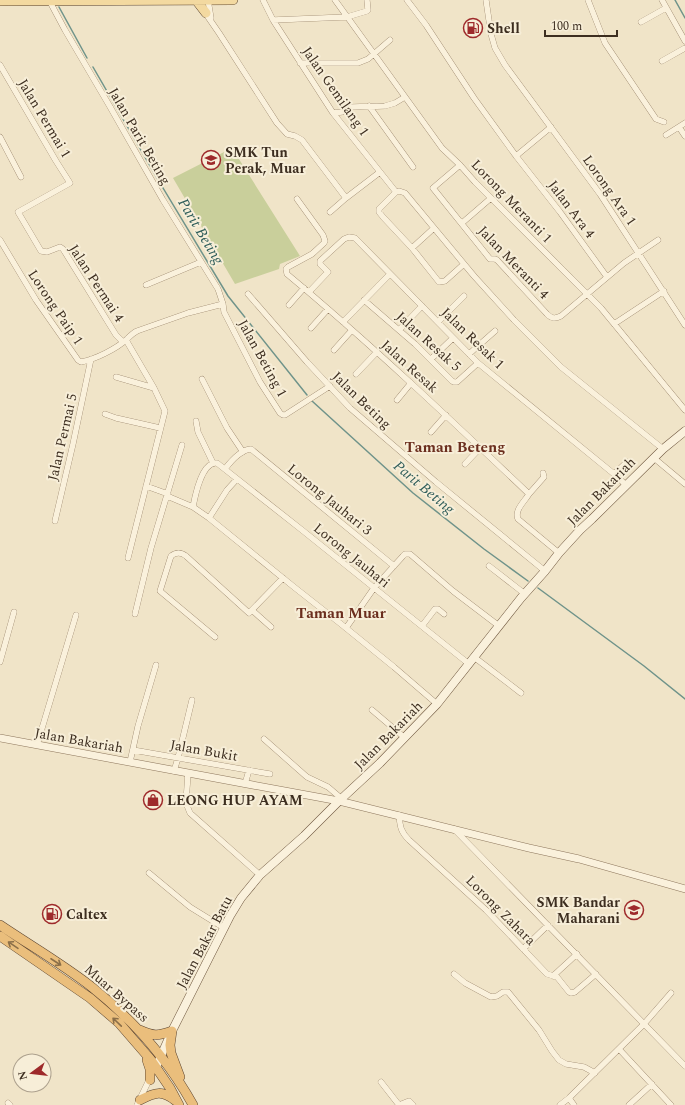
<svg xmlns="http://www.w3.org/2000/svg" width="685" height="1105" viewBox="0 0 685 1105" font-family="Spectral,serif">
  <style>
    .green { fill: #c9cf9b }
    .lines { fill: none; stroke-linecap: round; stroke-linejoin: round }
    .stream { stroke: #6f938a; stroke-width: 1.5 }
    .minor-casing { stroke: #8d765c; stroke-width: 6 }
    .tertiary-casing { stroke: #8d765c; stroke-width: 8 }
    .secondary-casing { stroke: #6f573f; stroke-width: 9 }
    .primary-casing { stroke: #5b4430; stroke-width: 10 }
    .trunk-casing { stroke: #5b4430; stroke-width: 10 }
    .minor { stroke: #faf1dc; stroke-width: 5.5 }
    .tertiary { stroke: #faf1dc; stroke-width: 7 }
    .secondary { stroke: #faf1dc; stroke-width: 8 }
    .primary { stroke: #f3d9a0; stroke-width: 9 }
    .trunk { stroke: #eabe7c; stroke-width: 9 }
    .oneway { stroke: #8b6f49 }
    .labels { text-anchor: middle; stroke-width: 4; stroke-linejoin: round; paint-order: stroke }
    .poi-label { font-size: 14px; font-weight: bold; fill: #3d2e20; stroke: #f7eed8; text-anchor: start }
    .street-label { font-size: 14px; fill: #3d2e20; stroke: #f7eed8 }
    .water-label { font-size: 15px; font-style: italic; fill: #2f5d5a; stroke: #f7eed8 }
    .neighbourhood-label { font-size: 15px; font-weight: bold; fill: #6b2e1e; stroke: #f7eed8 }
  </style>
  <rect width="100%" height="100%" fill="#f0e4c8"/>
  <!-- green -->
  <path class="green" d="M232,148L300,256L280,264L279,269L235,284L173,178Z"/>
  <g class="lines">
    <!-- stream -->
    <path class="stream" d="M675,0L685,18
      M59,7L87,58
      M93,67L157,178L228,296L307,395
      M312,401L413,493L484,549L528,581
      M538,588L644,666L685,699"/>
    <defs>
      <path id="minor" d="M49,0L65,30L109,105L163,200L218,289L223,304L224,312L260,382L280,413L283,415H285L330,386
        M208,0L211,18
        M263,0L273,20L333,113L396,192
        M335,0L442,148L460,165L475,182L601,308L685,410
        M407,0L426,25L474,98L516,156L560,212L607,277
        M486,0L491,34L495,48L505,65L600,194L685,325
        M588,0L605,43L656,119L664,122
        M662,0L685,41
        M206,10L208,17L219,33L277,123L287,134L295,136L302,140L346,198L330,212
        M273,20L347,17L367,11L368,10L367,0
        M641,22L666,8
        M662,61L685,48
        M300,63H358L368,59L390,40
        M0,65L56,161L70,183L18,212L41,251L47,252L60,247L63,249L116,335L123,342
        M369,106L413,167
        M333,113L342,112L352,107L385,106L395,103L405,97
        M679,127L685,136
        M666,135L685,123
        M0,137L21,177
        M516,156L551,127
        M460,165L433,188L490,259H495L497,260L547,314C552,319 555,319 561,316L624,263L658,240
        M346,198L380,172
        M297,199L323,235L325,241L324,243L312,254L288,267L286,269L287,274C371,344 450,419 529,494C525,501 514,510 518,519L559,553
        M462,223L491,198
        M0,240L36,300L78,360L81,362C96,359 116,349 127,339C130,336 133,333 137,331L188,313L223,304
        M412,248L434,228
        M464,264L445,281L439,282L412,248L383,217L379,212V209L396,192L399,191L405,193L474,276L514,320L561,367L663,449
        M146,285L201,262
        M309,292L328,272L320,264V261L344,239L349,237L355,238L478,363L614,474L626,485
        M248,294L307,362L350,408L436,482L545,571
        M364,300L415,344L452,381L454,382H457L478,363
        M289,305L304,288
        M343,322L390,274
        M438,322L464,296
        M614,324L664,291
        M311,328L328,309
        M399,330L422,306
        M126,340L154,388L165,411L128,558
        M334,350L352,330
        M469,354L495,331
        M431,359L453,338
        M356,374L377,352
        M116,377L154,388
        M202,379L227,428L243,452
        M397,400L411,383
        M105,414L116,418L160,428
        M196,421L198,432L213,463
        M431,432L446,415
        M654,458L685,484
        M465,464L480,448
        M225,469C231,461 241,450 251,449L394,566
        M614,474L627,462
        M146,486L168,494
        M529,494L544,477L543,473
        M167,496L193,507L209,518L294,587L341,624L394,667L437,704
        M193,507C195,496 202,461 217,463L302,530L469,664
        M209,518L227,490L237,479
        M55,521L73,444L91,359
        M489,566L525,594
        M253,611L271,627
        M135,614L151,548L182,445
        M422,626L435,609H438L444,614
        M346,628L374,588L403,556L405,554H410L453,591L499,626
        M215,637L160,591L171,556C176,552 181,552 186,556L249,613L283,578
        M474,657L521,693
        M0,662L14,612
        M372,710L405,738
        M264,739L307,777L328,787L342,799
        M37,745L76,615
        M133,750L270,774
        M130,762L138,726L156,665
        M174,771L178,758L192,700
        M188,773L186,803L190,813L260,875
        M245,784L249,770
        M399,815C400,827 401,832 409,840L486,910L547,974L557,977L569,992L571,993L575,992L596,974
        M454,829L685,1066
        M149,873L190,907L224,928
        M523,949L548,925
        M454,974L465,983L491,997L497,996L503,992H508L539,1030L552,1051L559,1060L566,1064L584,1067L595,1073
        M553,976L577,954
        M619,1049L671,1105
        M381,1082L399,1105L409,1101L413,1105
        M569,1098L574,1105
        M8,1103L10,1105
        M137,1105L150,1078
        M560,1105L569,1098L644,1024L671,993
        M629,1105L652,1084"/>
      <path id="tertiary" d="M0,738L339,801L529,848L579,859L685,889"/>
      <path id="secondary" d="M156,1067L172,1031L230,916L241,898L260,875L304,836L339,801L380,763L437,704L521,598L545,571L559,553L580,530L592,519L663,449L685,431"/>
      <path id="primary" d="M196,0L206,13
        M0,1L233,0"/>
      <path id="trunk" d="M0,925C31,946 64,965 93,988C133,1020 168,1060 193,1105
        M0,936L90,998L119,1023L151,1060L170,1088L179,1105
        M140,1030C153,1036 158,1036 172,1031L170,1045L171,1053L180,1077
        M147,1060L150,1069V1080
        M140,1100C156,1092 162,1090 176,1101"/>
    </defs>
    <!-- minor casing -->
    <use href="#minor" class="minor-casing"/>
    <!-- tertiary casing -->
    <use href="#tertiary" class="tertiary-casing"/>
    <!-- secondary casing -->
    <use href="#secondary" class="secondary-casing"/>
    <!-- primary casing -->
    <use href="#primary" class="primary-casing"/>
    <!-- trunk casing -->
    <use href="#trunk" class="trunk-casing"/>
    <!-- minor -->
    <use href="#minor" class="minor"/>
    <!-- tertiary -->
    <use href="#tertiary" class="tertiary"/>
    <!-- secondary -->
    <use href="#secondary" class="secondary"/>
    <!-- primary -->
    <use href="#primary" class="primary"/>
    <!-- trunk -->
    <use href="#trunk" class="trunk"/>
  </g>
  <!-- one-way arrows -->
  <defs><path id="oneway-shaft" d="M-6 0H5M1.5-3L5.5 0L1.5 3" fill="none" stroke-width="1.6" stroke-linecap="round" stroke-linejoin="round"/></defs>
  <g class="oneway">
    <use href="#oneway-shaft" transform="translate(13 945) rotate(-146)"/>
    <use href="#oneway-shaft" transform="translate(56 962) rotate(33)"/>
    <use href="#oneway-shaft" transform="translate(117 1022) rotate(-136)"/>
  </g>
  <!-- icons -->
  <defs>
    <symbol id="fuel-ring" viewBox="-11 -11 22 22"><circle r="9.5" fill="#f7eed8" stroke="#9e2a2b" stroke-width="1.5"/><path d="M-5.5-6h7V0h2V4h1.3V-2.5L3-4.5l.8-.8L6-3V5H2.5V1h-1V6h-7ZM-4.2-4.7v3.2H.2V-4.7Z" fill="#9e2a2b"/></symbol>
    <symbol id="school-ring" viewBox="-11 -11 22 22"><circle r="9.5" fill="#f7eed8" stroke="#9e2a2b" stroke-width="1.5"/><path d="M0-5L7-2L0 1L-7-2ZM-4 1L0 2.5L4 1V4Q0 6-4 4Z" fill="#9e2a2b"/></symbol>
    <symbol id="shop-ring" viewBox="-11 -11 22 22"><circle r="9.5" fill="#f7eed8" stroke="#9e2a2b" stroke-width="1.5"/><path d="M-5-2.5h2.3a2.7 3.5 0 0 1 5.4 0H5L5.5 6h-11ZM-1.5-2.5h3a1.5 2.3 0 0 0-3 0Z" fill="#9e2a2b"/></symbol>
  </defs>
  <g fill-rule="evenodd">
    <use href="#fuel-ring" x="462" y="17" width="22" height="22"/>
    <use href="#school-ring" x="200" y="149" width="22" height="22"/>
    <use href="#shop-ring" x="142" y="789" width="22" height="22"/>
    <use href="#school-ring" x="623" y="899" width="22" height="22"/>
    <use href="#fuel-ring" x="41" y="903" width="22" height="22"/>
  </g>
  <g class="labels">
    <!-- poi labels -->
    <g class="poi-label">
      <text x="487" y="33">Shell</text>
      <text x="225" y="157">SMK Tun<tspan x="225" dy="16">Perak, Muar</tspan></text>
      <text x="167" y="805">LEONG HUP AYAM</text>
      <text x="620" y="907" text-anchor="end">SMK Bandar<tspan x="620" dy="16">Maharani</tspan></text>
      <text x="66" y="919">Caltex</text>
    </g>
    <!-- street labels -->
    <g class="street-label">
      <text transform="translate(336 91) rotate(55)" y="5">Jalan Gemilang 1</text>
      <text transform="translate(45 118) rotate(59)" y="5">Jalan Permai 1</text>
      <text transform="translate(140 136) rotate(60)" y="5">Jalan Parit Beting</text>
      <text transform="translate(610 190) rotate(55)" y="5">Lorong Ara 1</text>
      <text transform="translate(512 201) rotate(46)" y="5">Lorong Meranti 1</text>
      <text transform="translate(572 209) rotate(53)" y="5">Jalan Ara 4</text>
      <text transform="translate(514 262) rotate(46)" y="5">Jalan Meranti 4</text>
      <text transform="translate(97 283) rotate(57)" y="5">Jalan Permai 4</text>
      <text transform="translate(56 307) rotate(56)" y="5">Lorong Paip 1</text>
      <text transform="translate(473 338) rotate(44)" y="5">Jalan Resak 1</text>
      <text transform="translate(429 341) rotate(42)" y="5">Jalan Resak 5</text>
      <text transform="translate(263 358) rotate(61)" y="5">Jalan Beting 1</text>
      <text transform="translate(410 366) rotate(42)" y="5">Jalan Resak</text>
      <text transform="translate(362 400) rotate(44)" y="5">Jalan Beting</text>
      <text transform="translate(62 437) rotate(-77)" y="5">Jalan Permai 5</text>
      <text transform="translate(601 491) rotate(-45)" y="5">Jalan Bakariah</text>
      <text transform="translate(330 499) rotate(39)" y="5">Lorong Jauhari 3</text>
      <text transform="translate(352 555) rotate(39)" y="5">Lorong Jauhari</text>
      <text transform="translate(388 735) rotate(-45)" y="5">Jalan Bakariah</text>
      <text transform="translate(79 740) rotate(10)" y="5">Jalan Bakariah</text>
      <text transform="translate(204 750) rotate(10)" y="5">Jalan Bukit</text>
      <text transform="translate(501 910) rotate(45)" y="5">Lorong Zahara</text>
      <text transform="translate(204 942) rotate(-62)" y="5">Jalan Bakar Batu</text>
      <text transform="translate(117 993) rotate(41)" y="5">Muar Bypass</text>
    </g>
    <!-- water labels -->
    <g class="water-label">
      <text transform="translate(201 231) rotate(59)" y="5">Parit Beting</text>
      <text transform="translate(424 487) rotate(40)" y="5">Parit Beting</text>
    </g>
    <!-- neighbourhood labels -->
    <g class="neighbourhood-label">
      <text x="455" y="452">Taman Beteng</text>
      <text x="341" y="618">Taman Muar</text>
    </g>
  </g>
  <!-- north arrow -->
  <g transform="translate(32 1073) rotate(255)"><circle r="19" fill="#f7eed8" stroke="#ada18e"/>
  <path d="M0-3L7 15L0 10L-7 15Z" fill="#9e2a2b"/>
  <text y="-6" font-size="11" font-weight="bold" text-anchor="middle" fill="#3d2e20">N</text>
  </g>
  <!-- scale -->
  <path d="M545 30v6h72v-6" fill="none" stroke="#3d2e20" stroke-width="2"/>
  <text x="551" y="30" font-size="12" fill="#3d2e20" stroke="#f7eed8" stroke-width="3" paint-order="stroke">100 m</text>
</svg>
